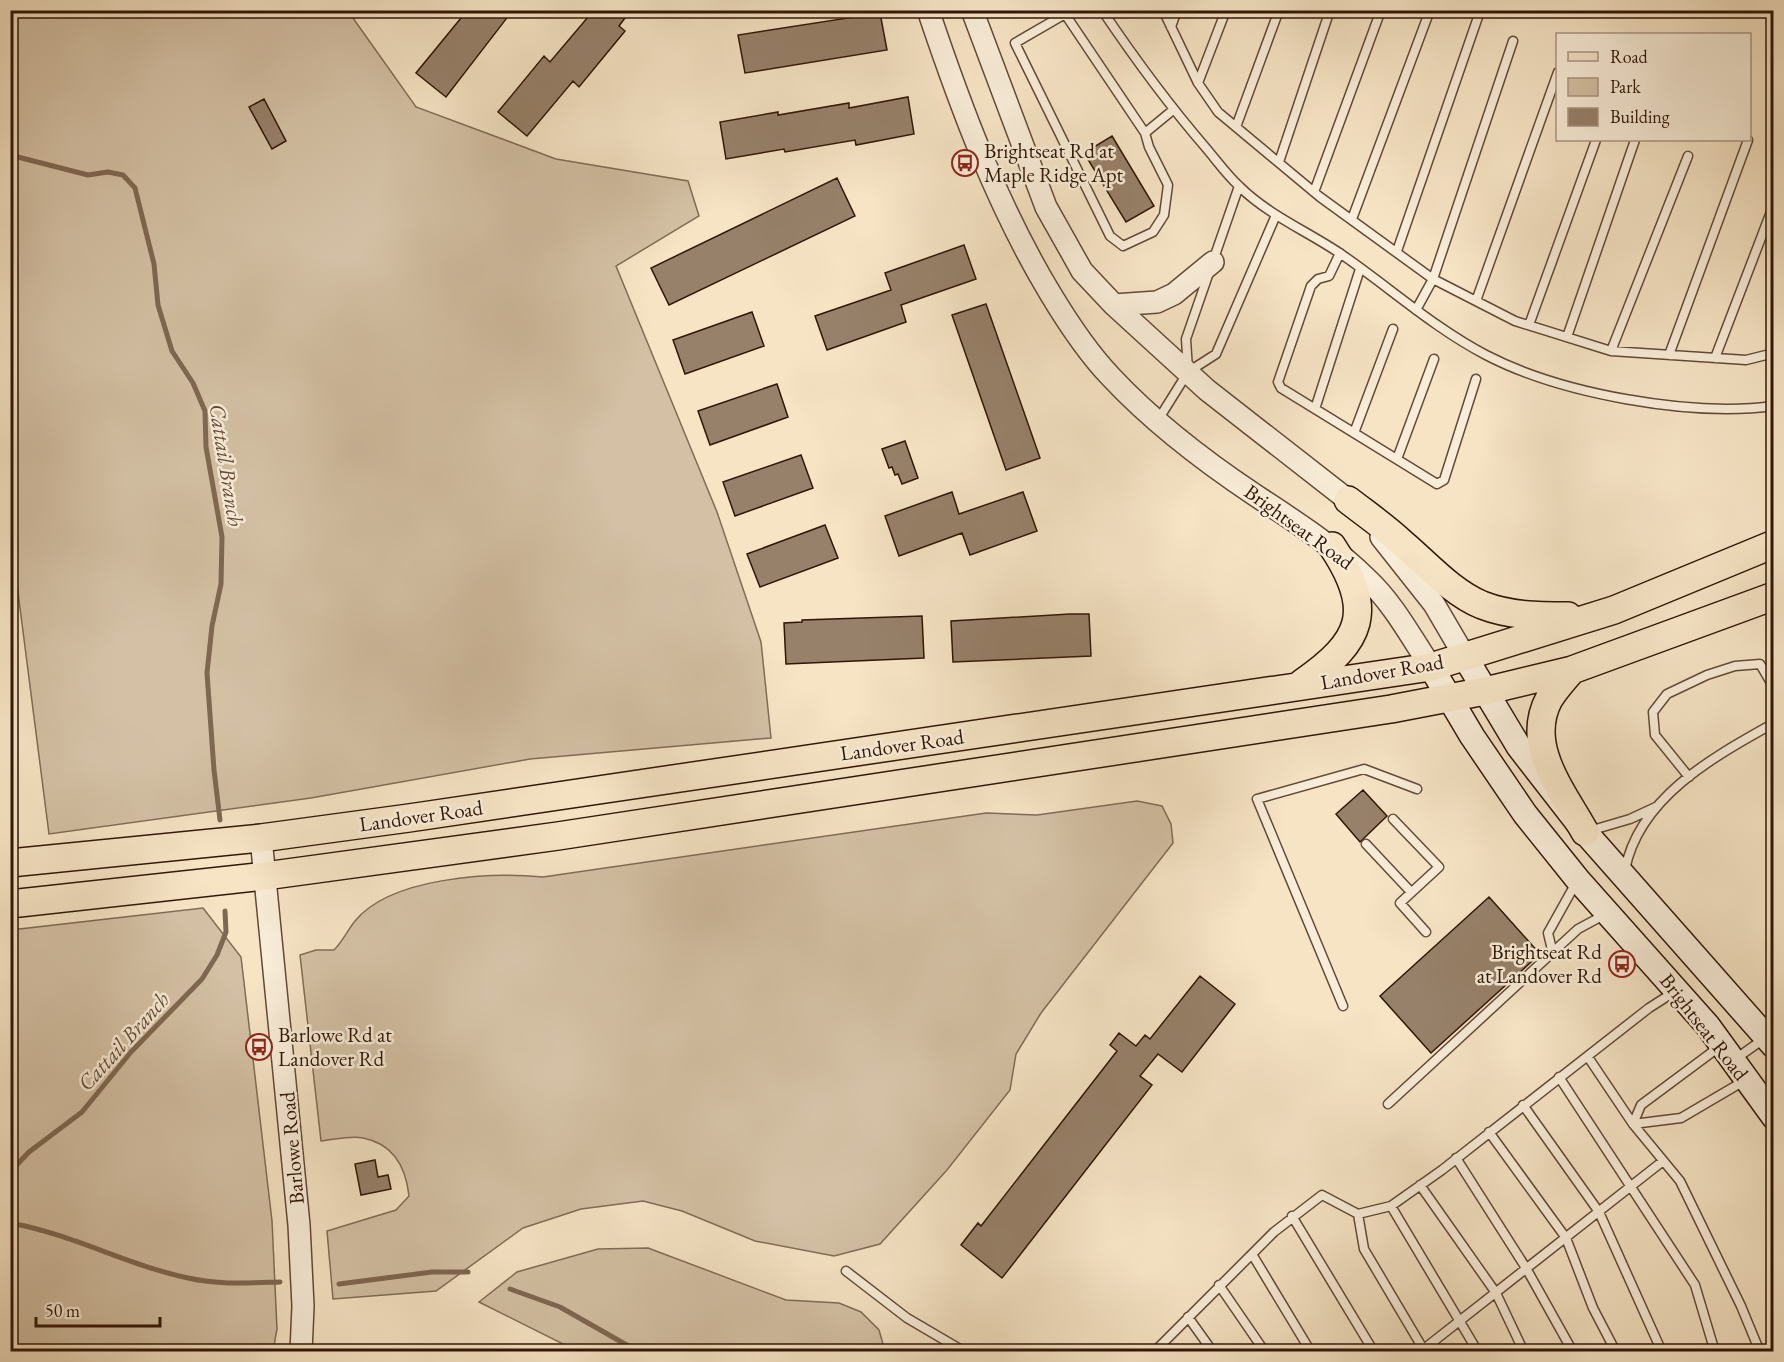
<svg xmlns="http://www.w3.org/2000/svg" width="1784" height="1362" viewBox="0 0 1784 1362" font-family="'EB Garamond',serif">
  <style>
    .green { fill: #d4c1a5; stroke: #826c56; stroke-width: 1.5 }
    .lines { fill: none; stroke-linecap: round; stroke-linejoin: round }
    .stream { stroke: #7f6852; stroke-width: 5 }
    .building { fill: #97816a; stroke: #301607; stroke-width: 1.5 }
    .service-casing { stroke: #624a36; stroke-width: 11 }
    .tertiary-casing { stroke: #624a36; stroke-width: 24 }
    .secondary-casing { stroke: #301607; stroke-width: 27 }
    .primary-casing { stroke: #301607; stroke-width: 30 }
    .service { stroke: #f9edd9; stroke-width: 8 }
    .tertiary { stroke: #f9edd9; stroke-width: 21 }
    .secondary { stroke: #f9edd9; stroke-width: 24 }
    .primary { stroke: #f6e4c5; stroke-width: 27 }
    .labels { text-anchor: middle; stroke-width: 5; stroke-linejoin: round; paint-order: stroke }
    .poi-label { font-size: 21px; fill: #301607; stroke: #f9edd9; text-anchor: start }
    .street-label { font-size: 21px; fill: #301607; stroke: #f9edd9 }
    .water-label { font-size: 22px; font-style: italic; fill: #644c39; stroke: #f9edd9 }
  </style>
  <rect width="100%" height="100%" fill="#f6e4c5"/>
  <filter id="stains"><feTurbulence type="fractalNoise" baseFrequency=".00333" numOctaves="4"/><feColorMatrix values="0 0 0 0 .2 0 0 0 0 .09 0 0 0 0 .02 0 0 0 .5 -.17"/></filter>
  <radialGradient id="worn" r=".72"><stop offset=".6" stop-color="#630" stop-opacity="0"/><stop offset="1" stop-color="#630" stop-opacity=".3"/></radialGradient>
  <!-- green -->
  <path class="green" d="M10,11H348L416,107L556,159L688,181L699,216L616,266L717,512L761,642L771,738L530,759L311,798L49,834L10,530Z
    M1137,801L1162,806L1171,824L1173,843L1041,1013L1016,1054L1010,1090L947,1170L880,1244L834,1256L755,1241L682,1211L643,1201L581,1209L523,1228L436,1291L333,1299L327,1231L396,1210L409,1196C406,1168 394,1144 363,1138C351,1135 333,1140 321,1141L300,955L316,950H334C343,941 347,931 355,921C391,877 491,872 543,877L986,813L1037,815Z
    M203,908L241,957L272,1221L277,1329L273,1351H11V930Z
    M648,1248L786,1300L839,1303L861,1312L879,1330L885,1351H577L479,1302L517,1272L598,1249Z"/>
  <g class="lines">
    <!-- stream -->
    <path class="stream" d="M10,155L88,175L108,172L123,175L135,188L154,264L158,305L172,351L193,383L205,411L206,447L222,537L221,584L212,626L207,673L214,770L220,820
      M10,1172L29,1152L82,1112L131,1052L202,979L217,955L226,932L225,911
      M10,1223C72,1234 127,1265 188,1278C219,1285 248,1283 280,1282
      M339,1284L432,1272H468
      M510,1289L560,1307L639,1352"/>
  </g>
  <!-- building -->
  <path class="building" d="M452,10H513L446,97L416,73L461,18Z
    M594,10H631L619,26L625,31L579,87L573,81L527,136L498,112L544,56L550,62Z
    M880,13L887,50L745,73L738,35Z
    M908,97L914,134L856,145L855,140L785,152L784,149L726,159L720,122L778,112V115L849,103V108Z
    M264,99L286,141L272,149L249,107Z
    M1112,136L1154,206L1126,222L1084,153Z
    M837,178L855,216L669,305L651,268Z
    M964,245L976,279L901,305L906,322L827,350L815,316L891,290L885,273Z
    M986,304L1040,458L1006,470L952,315Z
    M752,312L764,346L685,374L673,340Z
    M777,384L788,417L710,445L698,411Z
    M905,441L918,478L902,484L898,474L895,475L892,467L889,468L882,449Z
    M801,455L813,488L735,516L723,482Z
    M952,492L959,514L1023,492L1037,531L970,555L962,533L899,556L885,516Z
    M825,525L838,558L760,587L747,554Z
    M1070,614H1089L1091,656L953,662L951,621Z
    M922,616L924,658L786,664L784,623L802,622V620Z
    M1363,790L1387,816L1360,842L1336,814Z
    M1489,897L1540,954L1431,1053L1380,996Z
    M1200,976L1235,1004L1182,1072L1158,1054L1140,1076L1152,1085L1002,1278L961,1245L978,1223L981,1226L1117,1051L1110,1045L1119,1033L1136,1046L1145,1035L1150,1039Z
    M375,1160L378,1177L388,1175L391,1189L361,1195L355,1164Z"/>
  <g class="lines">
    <defs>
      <path id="service" d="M1102,10C1135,59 1168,104 1206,148C1217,161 1227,175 1239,186C1268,215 1307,231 1341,254C1389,287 1434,328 1486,355C1561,394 1690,417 1774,406
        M1163,10L1198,83L1218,112L1320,197L1433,279L1416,310
        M1171,27L1177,10
        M1513,41L1433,279L1515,321L1611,351L1746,360L1774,353
        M1198,83L1226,10
        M1236,127L1279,10
        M1145,133L1065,14L1015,43L1110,236L1123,246L1153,232L1164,215L1168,185L1149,147L1145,133L1173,110
        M1279,162L1330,10
        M1314,192L1381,10
        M1352,219L1430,10
        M1397,251L1478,17
        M1340,253L1329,276L1318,279L1311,286L1278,382L1281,388L1437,484L1444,480L1476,379
        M1476,301L1558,72
        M1529,325L1596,140
        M1567,337L1635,140
        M1611,351L1688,156
        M1669,355L1748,140
        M1715,358L1774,204
        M1188,369L1186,339L1239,186
        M1315,409L1360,269
        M1158,420L1188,372L1216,354L1276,215
        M1354,433L1393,329
        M1397,459L1434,359
        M1689,777L1655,735L1653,712L1667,694L1707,675L1735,666L1760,664L1774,688
        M1393,819L1439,867L1400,903L1426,932
        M1589,831L1630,819L1656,807
        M1366,844L1411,892
        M1625,870C1639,797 1715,756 1774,723
        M1553,954L1548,933L1577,881
        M1343,1006L1257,799L1364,769L1417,789
        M1719,1047L1641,1105L1633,1124L1681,1118L1744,1081
        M1588,1057L1633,1124L1680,1181L1741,1306L1760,1352
        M1734,1060L1765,1038
        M1559,1077L1695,1285L1715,1352
        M1388,1104L1578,929L1604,915
        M1523,1105L1599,1212L1662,1352
        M1489,1132L1566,1238L1593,1308L1616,1352
        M1456,1158L1526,1268L1573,1352
        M1420,1185L1496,1293L1524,1352
        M1391,1206L1478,1352
        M1358,1214L1364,1249L1425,1352
        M1292,1216L1374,1352
        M1252,1254L1311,1352
        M846,1271L907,1318L965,1352
        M1219,1285L1265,1352
        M1188,1317L1213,1352
        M1154,1352L1274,1232L1322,1195L1358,1214L1391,1206L1442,1170L1649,1008L1674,992
        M1420,1352L1663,1161"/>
      <path id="tertiary" d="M928,10C961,108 997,205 1050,293C1068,323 1087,352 1111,377C1153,422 1204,461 1255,495C1294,521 1333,545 1367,579C1393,603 1411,637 1431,667
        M972,10L1046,207L1082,271L1114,305L1207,390L1348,500L1358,511
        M1114,305L1157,302L1174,294L1213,262
        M1381,537L1434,604L1465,657
        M261,838L299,1225L303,1306L301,1352"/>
      <path id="secondary" d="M1465,657L1519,747L1585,832L1774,1046
        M1431,667L1472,736L1525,814L1578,880L1708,1026L1774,1117"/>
      <path id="primary" d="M1348,500C1366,514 1385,527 1402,543C1427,564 1451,592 1482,605C1510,616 1539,616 1568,616
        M1572,670C1564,679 1555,689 1549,699C1524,746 1563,792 1585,832
        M1302,683C1363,641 1375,610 1332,546
        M10,863L261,838L409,818L1431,667L1614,610L1774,544
        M10,904L265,876L558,836L1391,709L1485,691L1572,670L1774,596"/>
    </defs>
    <!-- service casing -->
    <use href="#service" class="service-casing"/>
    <!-- tertiary casing -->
    <use href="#tertiary" class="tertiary-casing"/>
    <!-- secondary casing -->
    <use href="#secondary" class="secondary-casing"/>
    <!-- primary casing -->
    <use href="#primary" class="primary-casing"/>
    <!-- service -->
    <use href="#service" class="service"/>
    <!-- tertiary -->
    <use href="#tertiary" class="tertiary"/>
    <!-- secondary -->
    <use href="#secondary" class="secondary"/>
    <!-- primary -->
    <use href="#primary" class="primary"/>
  </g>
  <!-- icons -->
  <defs>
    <symbol id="bus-ring" viewBox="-11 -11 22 22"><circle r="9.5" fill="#f9edd9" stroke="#8f2418" stroke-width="1.5"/><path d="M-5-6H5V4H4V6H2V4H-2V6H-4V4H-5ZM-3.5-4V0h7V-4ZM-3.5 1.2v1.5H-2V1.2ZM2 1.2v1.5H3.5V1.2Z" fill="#8f2418"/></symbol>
  </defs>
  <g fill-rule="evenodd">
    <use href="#bus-ring" x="950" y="148" width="30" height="30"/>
    <use href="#bus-ring" x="1607" y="949" width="30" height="30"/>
    <use href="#bus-ring" x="244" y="1032" width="30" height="30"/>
  </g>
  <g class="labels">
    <!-- poi labels -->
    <g class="poi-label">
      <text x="984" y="158">Brightseat Rd at<tspan x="984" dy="24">Maple Ridge Apt</tspan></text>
      <text x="1602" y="959" text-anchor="end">Brightseat Rd<tspan x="1602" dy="24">at Landover Rd</tspan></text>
      <text x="278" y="1042">Barlowe Rd at<tspan x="278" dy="24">Landover Rd</tspan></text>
    </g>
    <!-- street labels -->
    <g class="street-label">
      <text transform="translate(1299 527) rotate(36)" y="7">Brightseat Road</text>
      <text transform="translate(1382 672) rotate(-10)" y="7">Landover Road</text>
      <text transform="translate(902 745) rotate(-8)" y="7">Landover Road</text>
      <text transform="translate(421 816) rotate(-8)" y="7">Landover Road</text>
      <text transform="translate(1704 1027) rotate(52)" y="7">Brightseat Road</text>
      <text transform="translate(292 1148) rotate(-95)" y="7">Barlowe Road</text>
    </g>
    <!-- water labels -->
    <g class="water-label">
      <text transform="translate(227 465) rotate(81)" y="8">Cattail Branch</text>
      <text transform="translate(123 1041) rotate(-48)" y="8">Cattail Branch</text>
    </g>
  </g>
  <!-- margin -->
  <rect width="1784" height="1362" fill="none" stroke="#f6e4c5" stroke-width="36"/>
  <rect x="12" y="12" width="1760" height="1338" fill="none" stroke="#301607" stroke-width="3"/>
  <rect x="18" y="18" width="1748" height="1326" fill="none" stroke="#301607" stroke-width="1.5"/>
  <!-- legend -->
  <rect x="1556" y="33" width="195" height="108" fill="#f9edd9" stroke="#a99785" stroke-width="1.5"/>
  <rect x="1568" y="52" width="30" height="9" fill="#f6e4c5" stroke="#a99785" stroke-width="1.5"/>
  <text x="1610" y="63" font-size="18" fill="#301607">Road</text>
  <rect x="1568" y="78" width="30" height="18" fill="#d4c1a5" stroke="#a99785" stroke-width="1.5"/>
  <text x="1610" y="93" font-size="18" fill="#301607">Park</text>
  <rect x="1568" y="108" width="30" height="18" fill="#97816a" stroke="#a99785" stroke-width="1.5"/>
  <text x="1610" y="123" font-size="18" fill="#301607">Building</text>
  <!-- scale -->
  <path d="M36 1317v9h124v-9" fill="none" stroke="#301607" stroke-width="3"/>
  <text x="45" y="1317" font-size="18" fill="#301607" stroke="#f9edd9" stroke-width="4.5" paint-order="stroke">50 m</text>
  <rect width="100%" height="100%" filter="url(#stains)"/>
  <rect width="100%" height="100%" fill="url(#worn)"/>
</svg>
